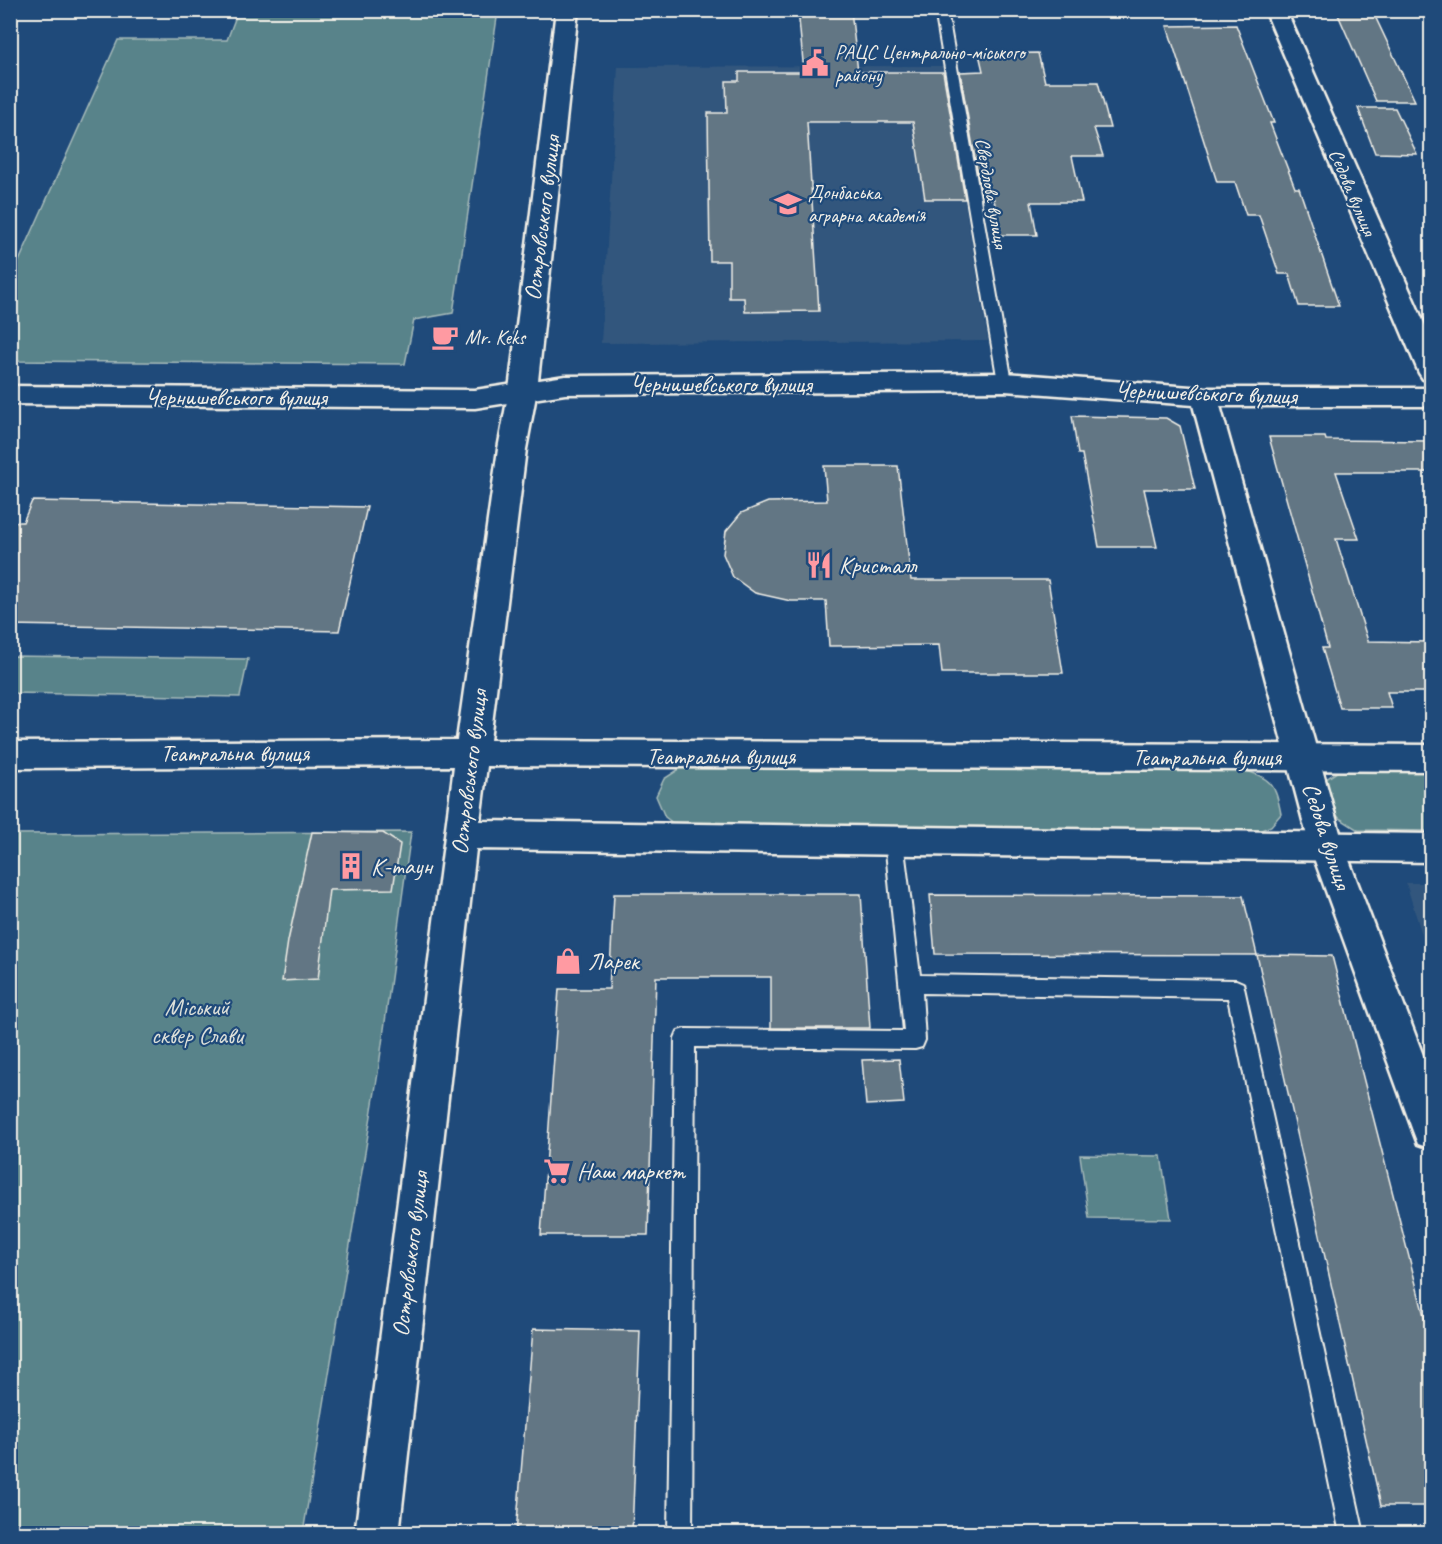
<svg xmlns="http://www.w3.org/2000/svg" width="1442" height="1544" viewBox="0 0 1442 1544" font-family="Caveat,sans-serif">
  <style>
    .built { fill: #33577d }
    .green { fill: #58838a; stroke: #a6bab9; stroke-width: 1.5 }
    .building { fill: #627684; stroke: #f4f1e8; stroke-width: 1.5 }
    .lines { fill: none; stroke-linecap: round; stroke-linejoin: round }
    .service-casing { stroke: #f4f1e8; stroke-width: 4 }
    .minor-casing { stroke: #f4f1e8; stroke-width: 5 }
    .tertiary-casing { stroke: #f4f1e8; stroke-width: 5 }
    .service { fill: #1f4a7a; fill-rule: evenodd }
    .minor { fill: #1f4a7a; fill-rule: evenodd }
    .tertiary { fill: #1f4a7a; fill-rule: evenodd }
    .labels { text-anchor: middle; stroke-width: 4.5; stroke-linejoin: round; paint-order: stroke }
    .far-poi-label { font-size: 20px; fill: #f4f1e8; stroke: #1f4a7a; text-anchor: start }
    .far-street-label { font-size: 20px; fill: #f4f1e8; stroke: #1f4a7a }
    .street-label { font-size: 24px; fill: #f4f1e8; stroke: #1f4a7a }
    .poi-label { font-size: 24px; fill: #f4f1e8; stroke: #1f4a7a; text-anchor: start }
    .park-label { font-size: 24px; fill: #dde0da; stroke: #1f4a7a }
  </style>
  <rect width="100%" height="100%" fill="#1f4a7a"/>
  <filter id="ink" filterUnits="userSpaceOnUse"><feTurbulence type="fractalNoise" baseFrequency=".0167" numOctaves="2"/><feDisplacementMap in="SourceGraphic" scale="12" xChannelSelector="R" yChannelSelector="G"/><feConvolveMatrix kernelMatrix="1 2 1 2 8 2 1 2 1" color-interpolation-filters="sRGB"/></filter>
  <g filter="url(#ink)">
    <!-- built -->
    <path class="built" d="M942,66L988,341L601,343L618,67Z
      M1406,883H1431V964Z"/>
    <!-- green -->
    <path class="green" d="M238,11H498L453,313L414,320L405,364L11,361V279L118,40H227Z
      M11,656L248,659L240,697L11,693Z
      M684,766L1241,769C1272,779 1275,783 1281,814L1271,826L1254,833L681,829L665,817L656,796L664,779Z
      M1343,768H1431V831L1358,830L1339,818L1324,797L1326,779Z
      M411,832L378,1073L303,1533L11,1534V834Z
      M1080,1155L1161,1156L1171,1219L1089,1218Z"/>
    <!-- building -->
    <path class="building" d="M798,10H851L858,72H943L965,199H925L913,122H807L819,311L745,312L744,298H729V261H710L708,113H727L726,81H739V72H804Z
      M1336,10H1372L1415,101H1376Z
      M1236,25L1274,123H1270L1295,188H1299L1339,306H1299L1289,274H1279L1259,215H1246L1235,182H1217L1167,26Z
      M1038,53L1045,82H1098L1110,128H1094L1103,156H1072L1082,202H1031L1037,235H1000L994,199H982L960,72L983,71L979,54Z
      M1358,108H1395L1417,154L1375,153Z
      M1072,416L1166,418L1180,426L1195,489H1144L1157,547H1099L1082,454H1078Z
      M1269,437H1325L1326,440L1431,441V472H1336L1359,539H1336L1368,641L1431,642V692H1387L1392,708H1340L1322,648H1328Z
      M824,466H898L911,580H1048L1063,673H942L939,645L829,646L826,601H791L755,593L733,577L723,554L726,531L741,513L768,502L827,501Z
      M32,501L367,507L339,631L10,625V522H23Z
      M312,832L383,833L400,844L393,889L329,890L318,979L282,981L288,941Z
      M614,894H861L870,1028H771V977H656L648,1235H541L559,989H609Z
      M930,895L1243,896L1257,955L935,954Z
      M1257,955L1332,956L1431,1343V1506H1381Z
      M899,1059L904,1103L866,1105L862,1060Z
      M533,1329L640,1331L632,1533H516Z"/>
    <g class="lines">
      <defs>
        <path id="service" d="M935,10H947L1012,382L1005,387L998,382Z
          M894,833L901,836L903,841L920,975L1236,980L1243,983L1364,1534H1340L1228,998L922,993L925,1040L922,1047L915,1049L695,1047L692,1534H668L675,1038L678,1031L685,1029L904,1031L885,841L887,836Z"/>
        <path id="minor" d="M1265,10H1286L1432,341V382L1423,379L1419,373Z
          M1005,373L1204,388H1432V406H1220L1344,847L1432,1079V1149L1418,1144L1413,1131L1310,847L1193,405L1005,391L565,394L475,408L10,404V386L475,390L565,376Z"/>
        <path id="tertiary" d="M556,10H578L537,390L526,449L490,740L1432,745V771L487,766L480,821L1432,834V862L476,849L399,1534H355L454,766L10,768V742L457,740L498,449L509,390Z"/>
      </defs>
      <!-- service casing -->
      <use href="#service" class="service-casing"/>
      <!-- minor casing -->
      <use href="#minor" class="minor-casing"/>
      <!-- tertiary casing -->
      <use href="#tertiary" class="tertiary-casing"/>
      <!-- service -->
      <use href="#service" class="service"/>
      <!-- minor -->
      <use href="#minor" class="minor"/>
      <!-- tertiary -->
      <use href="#tertiary" class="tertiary"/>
    </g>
  </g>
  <!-- icons -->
  <defs>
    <symbol id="civic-bare" viewBox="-9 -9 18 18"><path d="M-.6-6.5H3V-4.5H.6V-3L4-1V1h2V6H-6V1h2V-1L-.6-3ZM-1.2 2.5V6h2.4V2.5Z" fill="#ff9aa2" stroke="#1f4a7a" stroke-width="2.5" paint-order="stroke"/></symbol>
    <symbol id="university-bare" viewBox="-9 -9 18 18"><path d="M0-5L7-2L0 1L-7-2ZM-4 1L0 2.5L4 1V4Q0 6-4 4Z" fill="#ff9aa2" stroke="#1f4a7a" stroke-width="2.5" paint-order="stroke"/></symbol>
    <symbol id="cafe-bare" viewBox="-9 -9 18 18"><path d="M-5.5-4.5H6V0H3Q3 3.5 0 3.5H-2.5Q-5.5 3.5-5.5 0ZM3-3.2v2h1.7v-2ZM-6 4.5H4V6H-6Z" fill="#ff9aa2" stroke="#1f4a7a" stroke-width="2.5" paint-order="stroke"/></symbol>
    <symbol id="restaurant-bare" viewBox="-9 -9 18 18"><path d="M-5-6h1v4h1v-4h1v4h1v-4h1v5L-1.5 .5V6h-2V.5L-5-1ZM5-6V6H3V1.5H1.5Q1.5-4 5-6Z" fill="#ff9aa2" stroke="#1f4a7a" stroke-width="2.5" paint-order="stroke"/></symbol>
    <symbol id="building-bare" viewBox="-9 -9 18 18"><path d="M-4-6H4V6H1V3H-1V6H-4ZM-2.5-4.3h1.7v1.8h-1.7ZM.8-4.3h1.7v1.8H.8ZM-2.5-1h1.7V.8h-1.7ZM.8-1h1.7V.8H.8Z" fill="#ff9aa2" stroke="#1f4a7a" stroke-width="2.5" paint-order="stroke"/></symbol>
    <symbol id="shop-bare" viewBox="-9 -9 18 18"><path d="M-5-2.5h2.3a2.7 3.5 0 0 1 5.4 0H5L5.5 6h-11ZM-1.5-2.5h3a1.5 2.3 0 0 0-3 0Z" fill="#ff9aa2" stroke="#1f4a7a" stroke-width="2.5" paint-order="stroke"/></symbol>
    <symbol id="supermarket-bare" viewBox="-9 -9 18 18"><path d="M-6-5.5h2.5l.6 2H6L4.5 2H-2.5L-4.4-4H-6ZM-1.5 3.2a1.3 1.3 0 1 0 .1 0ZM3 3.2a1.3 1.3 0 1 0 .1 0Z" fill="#ff9aa2" stroke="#1f4a7a" stroke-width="2.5" paint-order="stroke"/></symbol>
  </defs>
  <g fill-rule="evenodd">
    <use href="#civic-bare" x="796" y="44" width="38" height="38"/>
    <use href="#university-bare" x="769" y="185" width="38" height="38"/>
    <use href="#cafe-bare" x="426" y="318" width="38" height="38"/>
    <use href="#restaurant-bare" x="800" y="546" width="38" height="38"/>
    <use href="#building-bare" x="332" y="847" width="38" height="38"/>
    <use href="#shop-bare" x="549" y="942" width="38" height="38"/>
    <use href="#supermarket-bare" x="538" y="1152" width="38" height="38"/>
  </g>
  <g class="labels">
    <!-- far-poi labels -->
    <g class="far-poi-label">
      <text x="835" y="59">РАЦС Центрально-міського<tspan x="835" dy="23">району</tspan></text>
      <text x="808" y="199">Донбаська<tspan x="808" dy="23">аграрна академія</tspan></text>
      <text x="465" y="344">Mr. Keks</text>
    </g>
    <!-- far-street labels -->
    <g class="far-street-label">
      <text transform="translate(1353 192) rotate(67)" y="7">Седова вулиця</text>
      <text transform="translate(992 193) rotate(80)" y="7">Свердлова вулиця</text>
    </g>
    <!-- street labels -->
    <g class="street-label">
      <text transform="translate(542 218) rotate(-83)" y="8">Островського вулиця</text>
      <text x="721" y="392">Чернишевського вулиця</text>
      <text transform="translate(1206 393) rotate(2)" y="8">Чернишевського вулиця</text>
      <text x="236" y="405">Чернишевського вулиця</text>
      <text x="235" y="761">Театральна вулиця</text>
      <text x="721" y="764">Театральна вулиця</text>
      <text x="1207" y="765">Театральна вулиця</text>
      <text transform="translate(469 772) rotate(-83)" y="8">Островського вулиця</text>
      <text transform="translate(1327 836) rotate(72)" y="8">Седова вулиця</text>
      <text transform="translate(410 1254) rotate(-83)" y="8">Островського вулиця</text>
    </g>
    <!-- poi labels -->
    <g class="poi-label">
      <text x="839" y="573">Кристалл</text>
      <text x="371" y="874">K-таун</text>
      <text x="588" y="969">Ларек</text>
      <text x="577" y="1179">Наш маркет</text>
    </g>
    <!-- park labels -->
    <g class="park-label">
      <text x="197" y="1015">Міський<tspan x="197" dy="28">сквер Слави</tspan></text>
    </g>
  </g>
  <!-- margin -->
  <rect width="1442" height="1544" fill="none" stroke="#1f4a7a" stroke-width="36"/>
  <rect x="18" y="18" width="1406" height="1508" fill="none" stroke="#f4f1e8" stroke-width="2" filter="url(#ink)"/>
</svg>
